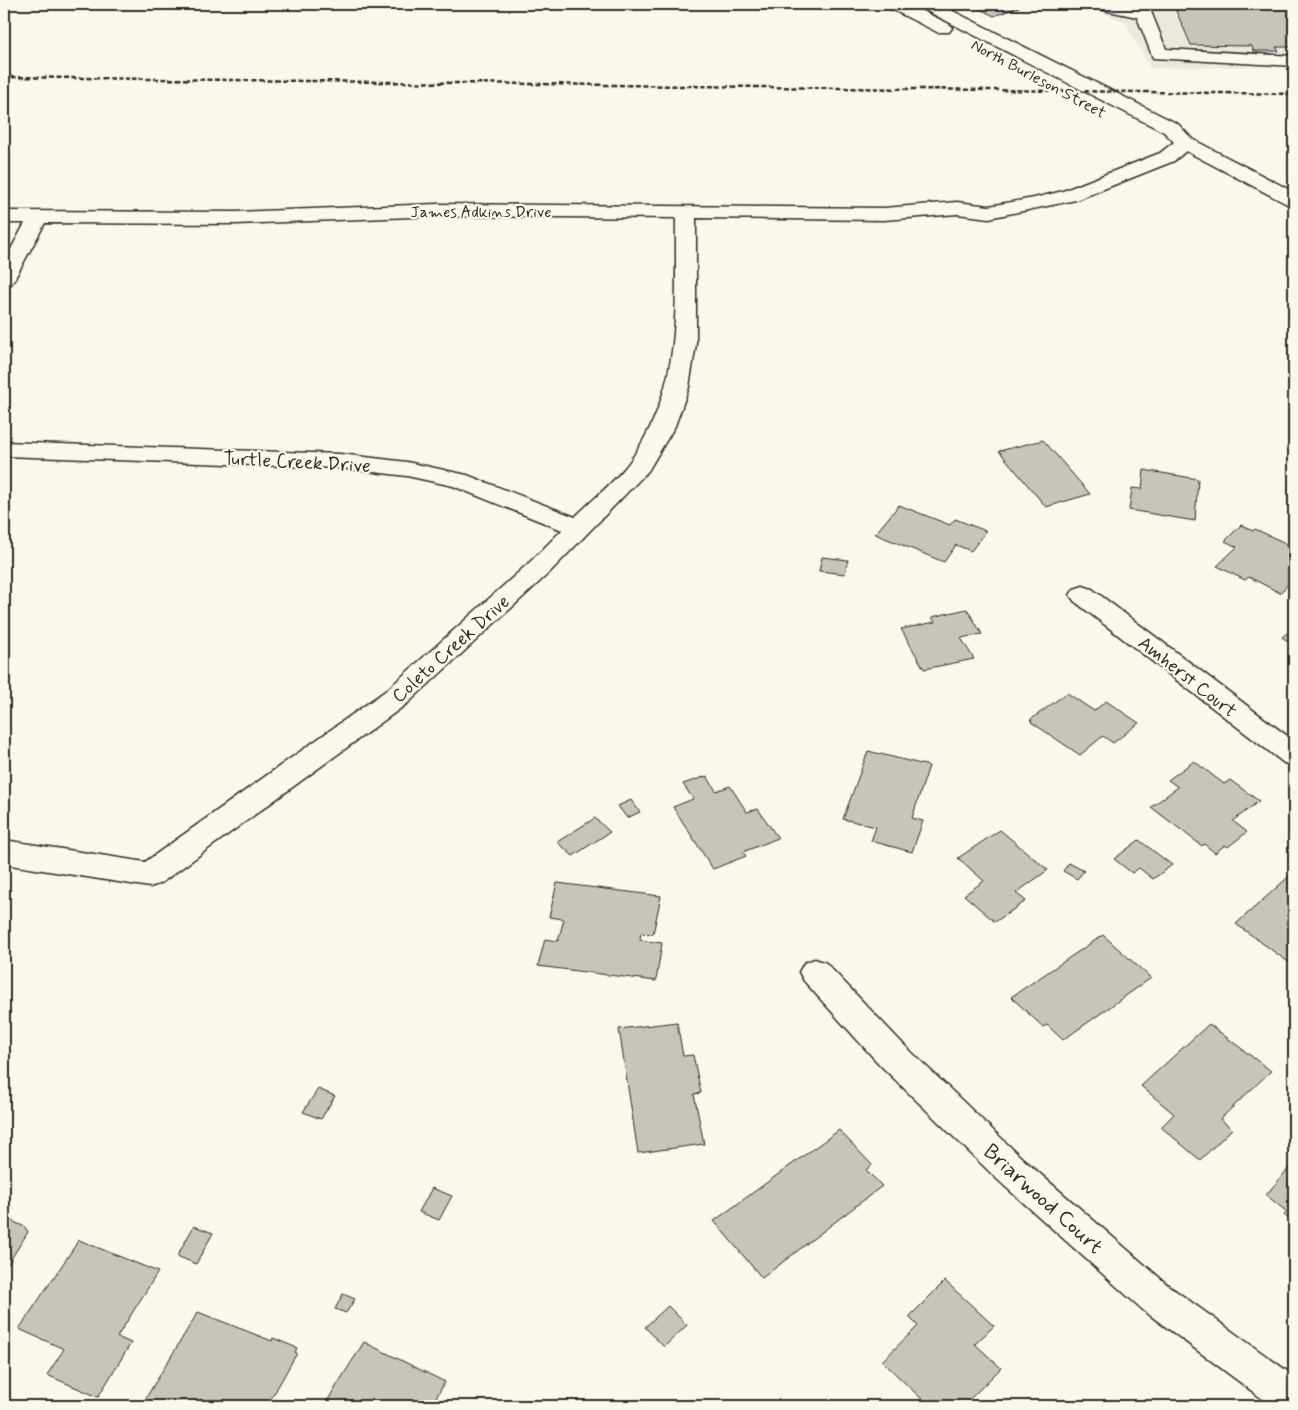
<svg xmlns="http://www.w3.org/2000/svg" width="1298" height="1410" viewBox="0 0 1298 1410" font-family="Mynerve,sans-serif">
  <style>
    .built { fill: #ebe8de }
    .building { fill: #c7c4bc; stroke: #2b2b2b }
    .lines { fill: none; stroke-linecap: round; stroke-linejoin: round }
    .minor-casing { stroke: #2b2b2b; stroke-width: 3 }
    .minor { fill: #fbf7ec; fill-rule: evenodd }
    .rail { stroke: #2b2b2b; stroke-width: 2.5; stroke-dasharray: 5 2.5; stroke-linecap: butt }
    .labels { text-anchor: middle; stroke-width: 4.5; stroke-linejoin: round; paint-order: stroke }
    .far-street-label { font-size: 16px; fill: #2b2b2b; stroke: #fbf7ec }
    .street-label { font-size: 19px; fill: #2b2b2b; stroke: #fbf7ec }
    .near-street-label { font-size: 22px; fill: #2b2b2b; stroke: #fbf7ec }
  </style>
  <rect width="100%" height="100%" fill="#fbf7ec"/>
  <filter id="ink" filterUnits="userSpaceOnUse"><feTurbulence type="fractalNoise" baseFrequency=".02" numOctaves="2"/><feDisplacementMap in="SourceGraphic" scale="10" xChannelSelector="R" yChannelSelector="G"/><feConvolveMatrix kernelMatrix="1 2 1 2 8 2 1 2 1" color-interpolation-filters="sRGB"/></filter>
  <g filter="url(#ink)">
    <!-- built -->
    <path class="built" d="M1082,4H1294V66L1150,68L1125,22Z"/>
    <!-- building -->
    <path class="building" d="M970,4H1012L1019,7L994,16Z
      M1173,4H1294V47H1276L1279,51H1253L1252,46L1191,45Z
      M1043,440L1044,441L1090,494L1046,507L999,451Z
      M1144,470L1198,479L1195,521L1129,510L1132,488L1142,489Z
      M899,505L950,525L955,519L986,531L971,551L956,545L944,562L875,534Z
      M1241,525L1253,531L1255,529L1294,547V564L1289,569L1294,572V578L1280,593L1249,577L1245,580L1217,566L1237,547L1225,541Z
      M822,557L848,560L845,574L819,571Z
      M967,609L982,634L961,638L974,659L924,669L901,629L935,622L932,617Z
      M1294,628V646L1282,637Z
      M1067,693L1094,711L1106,701L1139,723L1113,743L1103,736L1080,755L1031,722L1032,721L1030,720Z
      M868,751L929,766L912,818L923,821L912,852L871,841L876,827L843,819Z
      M1194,761L1224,784L1230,780L1259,801L1233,821L1247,832L1228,847L1225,845L1215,853L1204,844L1202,846L1151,807L1178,787L1168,780Z
      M707,776L716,791L730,786L747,812L758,809L778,838L743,852L746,856L713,869L673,807L693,799L683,784Z
      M631,800L640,812L627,818L618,806Z
      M595,818L610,832L573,856L557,842Z
      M1000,830L1048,870L1016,893L1026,901L995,922L964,895L984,881L958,858Z
      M1139,840L1172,865L1153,879L1139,868L1132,873L1114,859Z
      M1069,863L1084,871L1077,879L1063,871Z
      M1294,872V961L1291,964L1236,924Z
      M557,883L661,896L653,934L641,933L640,940L662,943L656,981L538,966L545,939L558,941L564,919L549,917Z
      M1103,935L1151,978L1063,1040L1047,1025L1043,1027L1011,997Z
      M677,1022L683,1056L693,1055L701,1093L694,1094L704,1144L638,1153L619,1029Z
      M1209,1024L1271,1071L1220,1119L1232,1129L1200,1160L1161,1127L1174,1114L1141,1086Z
      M318,1089L335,1096L321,1119L303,1112Z
      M839,1130L872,1165L866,1170L882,1186L762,1278L714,1221Z
      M1294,1162V1223L1284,1215L1287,1212L1266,1195Z
      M432,1188L452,1196L439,1220L419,1212Z
      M4,1221H12L25,1227L28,1232L4,1270Z
      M194,1226L213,1233L196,1264L177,1256Z
      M79,1240L158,1272L117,1337L131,1343L98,1397L47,1375L64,1349L19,1329Z
      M945,1281L994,1326L975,1344L1001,1368L963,1406H929L882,1361L918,1326L909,1317Z
      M343,1294L355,1299L346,1313L335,1309Z
      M668,1306L687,1325L664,1347L645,1327Z
      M198,1312L272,1341L273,1338L297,1348L295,1352L297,1353L267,1406H141Z
      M364,1342L445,1382L431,1406H324Z"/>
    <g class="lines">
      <defs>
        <path id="minor" d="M887,4H908L949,24L952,28L949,32H937L889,8Z
          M919,4H939L1178,124L1192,139L1294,192V206L1287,204L1186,151L1174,161L1076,200L989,218L957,214L884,220L696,218V344L689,387L675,426L648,471L548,574L408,703L161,883L150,887L4,864V840L145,862L388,689L530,562L562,530L453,486L407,476L340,468L4,456V442L340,454L407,462L467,475L575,517C591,501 619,478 631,460C684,384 675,306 676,218L437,216L235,224L45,223L14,280L11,284L4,286V262L25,223H4V211L235,212L437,204L884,208L957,202L989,206L1034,198L1063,191L1160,153L1174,142L1164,132L921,8Z
          M1092,4H1117L1133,6L1132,4H1148L1166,49L1294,56V66L1153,58L1137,17L1094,8Z
          M1083,586L1092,589L1294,741V766L1284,763L1074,601L1070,595L1074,589Z
          M815,959L826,963L904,1045L1023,1159L1169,1286L1294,1376V1406H1272L1143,1310L999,1181L880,1065L804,981L799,972L804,963Z"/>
      </defs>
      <!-- minor casing -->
      <use href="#minor" class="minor-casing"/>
      <!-- minor -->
      <use href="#minor" class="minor"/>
      <!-- rail -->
      <path class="rail" d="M4,77L1294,94"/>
    </g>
  </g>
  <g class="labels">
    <!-- far-street labels -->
    <g class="far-street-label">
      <text transform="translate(1039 78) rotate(28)" y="6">North Burleson Street</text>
      <text x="481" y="217">James Adkins Drive</text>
    </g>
    <!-- street labels -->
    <g class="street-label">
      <text transform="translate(297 461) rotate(3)" y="7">Turtle Creek Drive</text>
      <text transform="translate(450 648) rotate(-42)" y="7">Coleto Creek Drive</text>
      <text transform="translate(1188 676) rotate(38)" y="7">Amherst Court</text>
    </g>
    <!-- near-street labels -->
    <g class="near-street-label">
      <text transform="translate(1044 1198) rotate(42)" y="8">Briarwood Court</text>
    </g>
  </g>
  <!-- margin -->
  <rect width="1298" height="1410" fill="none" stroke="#fbf7ec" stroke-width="20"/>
  <rect x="10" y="10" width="1278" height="1390" fill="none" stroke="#2b2b2b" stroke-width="2" filter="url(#ink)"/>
</svg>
